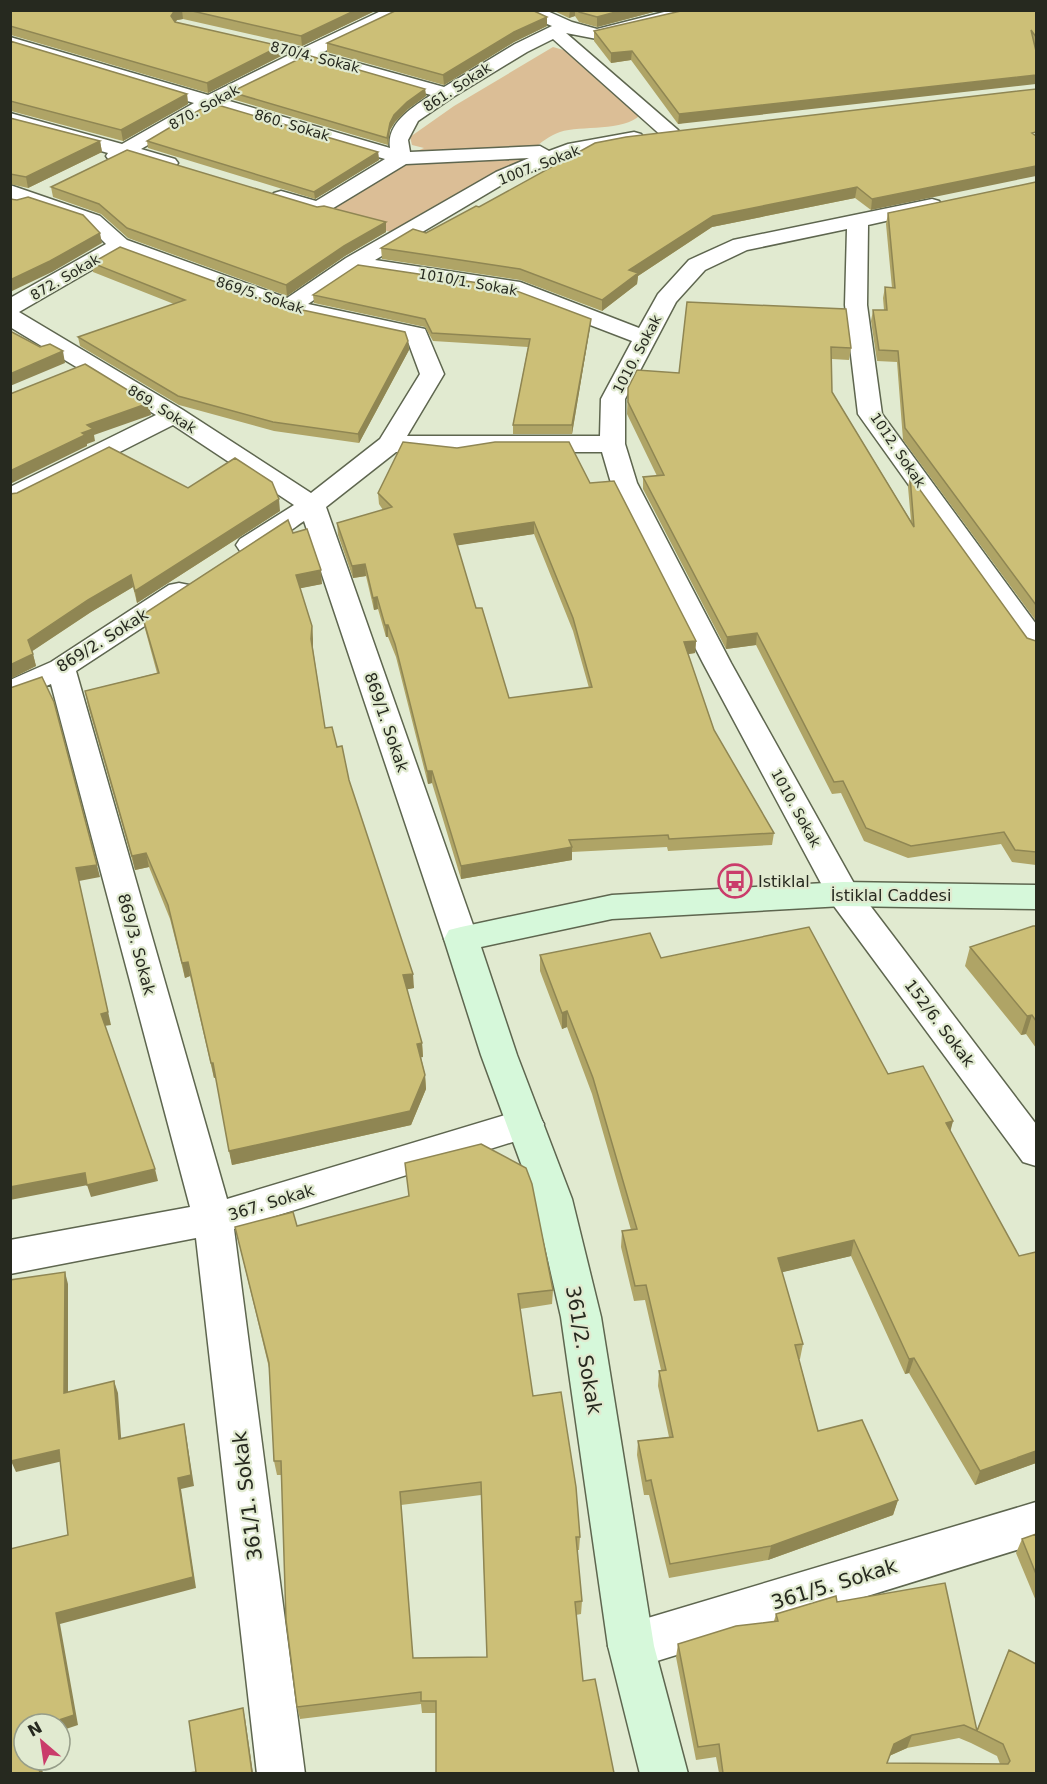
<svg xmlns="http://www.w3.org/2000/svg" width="1047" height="1784" viewBox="0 0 1047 1784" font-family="'DejaVu Sans',sans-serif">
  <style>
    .green { fill: #dbbe96 }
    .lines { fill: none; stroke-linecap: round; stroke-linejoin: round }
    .street-casing { stroke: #5e664f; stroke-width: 3 }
    .secondary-casing { stroke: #5e664f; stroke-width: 3 }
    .street { fill: #fff; fill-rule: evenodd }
    .secondary { fill: #d6f8da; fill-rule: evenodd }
    .wall { fill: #afa466; fill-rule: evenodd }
    .shaded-wall { fill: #8f8653 }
    .building { fill: #ccbf77; stroke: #8f8653; stroke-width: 1.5; fill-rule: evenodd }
    .labels { text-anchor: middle; stroke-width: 4.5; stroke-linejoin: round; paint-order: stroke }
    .far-street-label { font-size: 14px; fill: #26291f; stroke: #e1ead0 }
    .street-label { font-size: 16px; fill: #26291f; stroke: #e1ead0 }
    .poi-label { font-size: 16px; fill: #26291f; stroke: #e1ead0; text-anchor: start }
    .near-street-label { font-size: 20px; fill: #26291f; stroke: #e1ead0 }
  </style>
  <rect width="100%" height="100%" fill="#e1ead0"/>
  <!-- green -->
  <path class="green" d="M553,47L567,51L640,115C624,132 581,125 560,132C537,140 521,164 502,177C470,199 435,217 403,236L318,209L401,158L424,148L412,145L410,137L454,106Z"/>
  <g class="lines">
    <defs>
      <path id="street" d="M383,10H407L405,14L321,53L444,87L515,44L552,26L523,14L521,10H545L572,22L597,29L672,10H703L701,14L597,39L566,33L678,130L681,134L678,138H664L553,39L527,52L453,97L418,121L408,140L410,152L540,146L549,151L568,144L634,132L641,134L644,138L641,142L573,155L510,180L375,260L520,282L639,328L658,294L689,260L733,240L932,199L939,201L942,205L939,209L868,225L867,305L882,414L1036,624V652L1026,649L858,414L845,305L847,229L747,250L705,270L676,302L625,399V444L637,483L731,663L856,887L1036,1124V1166L1023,1162L831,902L703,663L611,483L602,452H396L326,507L478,939L473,948L461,951L449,948L444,939L304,521C286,533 262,556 240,551L236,545L240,539L294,505L173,425L19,503L10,505V487L156,415L10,327V298L106,244L86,224L10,198V185L100,216L127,240L287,298L346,258L496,172L529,158L406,164L325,213L318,215L274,201L271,197L274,193L281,191L316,201L385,159L212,108L141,149L175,159L178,163L175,167C158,172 143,156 128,158C120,159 117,162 109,160L106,156L108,153L10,125V113L122,144L194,103L10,48V37L208,95L289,55L286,51L289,47L303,48ZM306,60L431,95C413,107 386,123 390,148L226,100ZM121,253L281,312L407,339L420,374L380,439L311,493L183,410L19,312ZM358,270L507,293L632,341L601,399L600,436H407L444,374L425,329L308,304Z
        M179,583L189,585L193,591L189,597L76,671L227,1199L525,1109L538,1114L544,1124L538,1134L234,1229L305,1774H257L196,1238L10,1274V1240L190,1207L51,684L10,701V680L51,662L169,585Z
        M1036,1502V1544L631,1669L615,1662L608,1646L615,1630L631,1623Z"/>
      <path id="secondary" d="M843,882L1036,885V909L843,906L612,919L481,947L517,1055L572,1199L601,1317L654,1646L688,1774H640L608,1646L561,1317L534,1199L481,1055L444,939L449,930L461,927L612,895Z"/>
    </defs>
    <!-- street casing -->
    <use href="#street" class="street-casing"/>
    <!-- secondary casing -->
    <use href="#secondary" class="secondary-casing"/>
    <!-- street -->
    <use href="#street" class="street"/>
    <!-- secondary -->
    <use href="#secondary" class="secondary"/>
  </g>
  <!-- wall -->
  <path class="wall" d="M10,10H377L302,46L183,19L177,20L175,22L281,56L208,93L11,35Z
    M552,10H661L597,27L579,22L575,16L569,18Z
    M1036,10V50L678,124L631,60L611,63L594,41V31Z
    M547,26L514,42L444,85L327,52V43Z
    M10,41L187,94L188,104L123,141L11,111Z
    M425,89L426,96L408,109L395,122L390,130L388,145L232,99L231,92Z
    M1036,89L871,210L855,198L712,227L638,276L637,284L602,311L520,280L382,259L381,248L426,233L479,207Z
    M10,118L100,141L102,152L28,188L10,184Z
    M147,141L378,152L379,160L315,199L148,148Z
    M1036,182V621L903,440L897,362L877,361L871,321L873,310H884L883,298L885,287L892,288L886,224L888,213Z
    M51,187L386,232L345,256L287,296L128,238L101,214L53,197Z
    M92,263L279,305L408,341L409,350L359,443L274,431L179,405L80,346L78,337L174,304L93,272Z
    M313,295L591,319L590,327L572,434H513V425L528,347L433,341L425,327L314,303Z
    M687,302L851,348L849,360L832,359V392L911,521L908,487L910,476L1027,638L1036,641V865L1012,862L1001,844L908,858L864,841L841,793L832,794L756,645L726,649L643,489V477L657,476L627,414L628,388L679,373Z
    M590,483L696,641L695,653L688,654L714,730L774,833L772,845L668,851L667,847L572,852V860L461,879L432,783L428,784L396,657L388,637H386L378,609L374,610L366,576L353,578L338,535L337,523L383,510L379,504L378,493ZM534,534L573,631L589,688L509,698L476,608L457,545Z
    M188,488L280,511L137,603L133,587L91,612L32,651L36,666L10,679V494Z
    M293,533L322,584L300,588L312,626L313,640V649L325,728L337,747L349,780L414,988L407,989L422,1043L423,1057H421L425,1075L426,1089L411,1125L232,1165L216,1077L214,1078L190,976L185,978L170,919L149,867L135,870L88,706L85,691L157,673L145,629L142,615Z
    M1036,926V1048L1026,1034L1021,1035L965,966L970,947Z
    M540,955L661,958L888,1074L953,1121L950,1130L1036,1463L975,1485L909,1373L905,1374L851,1256L782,1272L803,1344L800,1359H799L818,1431L898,1500L893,1515L768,1560L669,1578L649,1495H644L637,1455L638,1441L669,1437L658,1386L659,1371L661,1370L645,1300L634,1301L621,1247L622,1231L631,1230L592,1094L567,1027L562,1029L540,971Z
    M405,1163L553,1290L552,1304L520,1309L533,1396L580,1537L579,1550H577L582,1601L581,1614L576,1615L436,1713H422L421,1704L300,1719L297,1707L282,1475H277L274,1461L269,1368L235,1227L297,1226L409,1196ZM481,1495L487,1657L413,1658L401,1505Z
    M1036,1534V1601L1016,1553L1022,1539Z
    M837,1602L977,1730L1009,1650L1036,1773H719L716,1757L696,1760L676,1657L678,1644L774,1621L776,1614ZM959,1738L971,1743H972H971L997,1756L1000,1764L887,1763L889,1756L907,1748Z"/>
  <!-- shaded-wall -->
  <path class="shaded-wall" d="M175,10H182L183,19L177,20L172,26L171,16Z
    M356,10H377L302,46L301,36Z
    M570,10H575V16L569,18Z
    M623,10H661L597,27V17Z
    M547,17V26L514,42L444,85L443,75L514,32Z
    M280,46L281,56L208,93L207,83Z
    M632,51L631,60L611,63V53Z
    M1036,75V84L678,124L679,114Z
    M425,89L426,96L408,109L395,122L390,130L388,145L387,138L390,123L394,115L407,102Z
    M187,94L188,104L123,141L121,130Z
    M100,141L102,152L28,188L26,177Z
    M378,152L379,160L315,199L314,192Z
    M1036,166V176L871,210L872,199Z
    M857,187L855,198L712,227L638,276L637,284L602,311V300L629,270L713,216Z
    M386,222V232L345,256L287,296L286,285L344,246Z
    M100,233L102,243L52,272L10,292V280Z
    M591,319L590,327L572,434V425Z
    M408,341L409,350L359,443L358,434Z
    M63,351L65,363L10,386V374Z
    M149,403L151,415L94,435L95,441L87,444V446L10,484V471L82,433L87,425Z
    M279,499L280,511L137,603L135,591Z
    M534,522V534L454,546V534Z
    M365,564L366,576L353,578L352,566Z
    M321,570L322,584L297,589L296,575Z
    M131,575L133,587L91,612L31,652L28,640L88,600Z
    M377,597L378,609L374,610L373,598Z
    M385,625H388V637H386Z
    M312,626L313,640V653L311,639Z
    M757,633L756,645L726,649L727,637Z
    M696,641L695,653L683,655L684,642Z
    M33,654L36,666L10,679V665Z
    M427,771H432V783L428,784Z
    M572,847V860L461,879V866Z
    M146,853L149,867L135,870L132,856Z
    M97,865L100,877L79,881L111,1025L104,1026L101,1014L76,868Z
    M188,962L190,976L185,978L182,963Z
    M413,974L414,988L404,990L403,975Z
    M567,1011V1027L562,1029V1013Z
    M1032,1015L1026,1034L1021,1035L1027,1016Z
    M422,1043L423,1057L418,1058L417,1044Z
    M211,1063H213L216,1077L214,1078Z
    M425,1075L426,1089L411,1125L232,1165L229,1151Z
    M953,1121L949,1137L946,1123Z
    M155,1169L158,1181L91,1197L87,1185Z
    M85,1173L88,1185L10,1200V1187Z
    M854,1240L851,1256L775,1274L778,1258Z
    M65,1272L68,1284V1404L64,1393Z
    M914,1358L909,1373L905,1374L909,1359Z
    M114,1381L118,1393L122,1450L119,1439Z
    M184,1424L186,1435L194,1486L181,1489L196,1588L60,1624L78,1725L60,1731V1724H47L56,1613L178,1478Z
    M59,1450L63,1461L16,1472L11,1461Z
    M1036,1451V1463L975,1485L980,1471Z
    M898,1500L893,1515L768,1560L771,1546Z
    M243,1708L245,1718L253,1773H252Z
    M912,1735L907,1748L889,1756L894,1744Z
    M37,1760H40L43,1773H40Z"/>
  <!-- building -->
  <path class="building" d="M10,10H175L171,16L175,22L280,46L207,83L10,26Z
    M188,10H356L301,36Z
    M397,10H532L547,17L514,32L443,75L327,43Z
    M578,10H623L597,17L579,12Z
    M685,10H1036V37L1031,30L1036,51V75L679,114L632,51L611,53L594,31Z
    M10,41L187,94L121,130L10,101Z
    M307,55L425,89L407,102L394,115L390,123L387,138L231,92Z
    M1036,89V132L1032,133L1036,136V166L872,199L857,187L713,216L629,270L638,273L602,300L520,269L381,248L413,229L426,233L476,206L479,207L595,143L626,137Z
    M211,103L378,152L314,192L147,141Z
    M10,118L100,141L26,177L10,174Z
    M127,150L317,207L324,206L386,222L344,246L286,285L127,228L99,204L51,187Z
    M1036,182V605L905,428L898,351L879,350L873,310H887L885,287L895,288L888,213Z
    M28,197L83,215L100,233L50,261L10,280V199L17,200Z
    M120,247L279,305L405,332L408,341L358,434L273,422L178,396L78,337L185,300L92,263Z
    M358,265L506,287L591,319L572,425H513L530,339L432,333L425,319L313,295Z
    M687,302L846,309L851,348L831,347L832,392L914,527L910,476L1027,638L1036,641V852L1015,850L1004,832L911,846L866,828L843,781L834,782L757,633L727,637L643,477L664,475L628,402V388L637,370L679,373Z
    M10,331L40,347L50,344L63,351L10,374Z
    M85,364L149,403L87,425L93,429L82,433L85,435L10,471V394Z
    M403,442L457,448L495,442H569L590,483L614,481L696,641L684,642L714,730L774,833L669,839L668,835L569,840L572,847L461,866L432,771H427L395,644L388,625H385L377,597L373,598L365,564L352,566L337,523L392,507L378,493ZM534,522L573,618L592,687L509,698L482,608H476L454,534Z
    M109,447L188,488L235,458L272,482L279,499L135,591L131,575L88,600L28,640L33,654L10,665V494L17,493Z
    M288,520L293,533L307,529L321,570L296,575L312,626L311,639L325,728L332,727L337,747L342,746L349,780L413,974L403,975L422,1043L417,1044L425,1075L410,1111L229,1151L213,1063H211L188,962L182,963L168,905L146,853L132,856L85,691L159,673L142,615Z
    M42,677L54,702L97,865L76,868L108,1012L101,1014L155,1169L87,1185L85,1173L10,1187V688Z
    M1033,926H1036V1021L1032,1015L1027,1016L970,947Z
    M809,927L888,1074L923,1066L953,1121L946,1123L1019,1256L1036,1252V1451L980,1471L914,1358L909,1359L854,1240L778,1258L803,1344L795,1345L818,1431L862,1420L898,1500L771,1546L670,1564L651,1480L646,1481L638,1441L673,1437L659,1371L666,1370L646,1285L635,1286L622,1231L637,1229L593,1078L567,1011L562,1013L540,955L650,933L661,958Z
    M481,1144L526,1168L532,1184L553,1290L518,1294L533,1396L561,1392L576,1487L580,1537H576L582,1601L575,1602L583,1681L595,1679L614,1773H436V1701H421V1692L297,1707L286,1620L281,1461H274L269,1363L235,1227L293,1212L297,1226L409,1196L405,1163ZM481,1482L487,1657L413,1658L400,1492Z
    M65,1272L64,1393L114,1381L119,1439L184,1424L191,1475L178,1478L193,1577L56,1613L74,1715L47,1724H24V1760H37L40,1773H10V1549L68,1535L59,1450L11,1461L10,1280Z
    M1036,1534V1574L1022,1539Z
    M945,1583L977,1731L964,1725L912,1735L894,1744L887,1763L1008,1764L1010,1761L1003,1744L977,1731L1009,1650L1036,1664V1773H723L719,1744L698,1747L678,1644L736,1626L778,1621L776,1614L836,1596L837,1602Z
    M243,1708L252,1773H189L196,1772L189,1721Z"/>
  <!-- icons -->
  <defs>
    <symbol id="bus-ring" viewBox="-11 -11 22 22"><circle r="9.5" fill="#e1ead0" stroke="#ca3c6b" stroke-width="1.5"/><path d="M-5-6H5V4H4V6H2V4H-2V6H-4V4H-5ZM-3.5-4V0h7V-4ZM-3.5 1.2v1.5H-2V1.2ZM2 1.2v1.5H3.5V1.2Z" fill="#ca3c6b"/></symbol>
  </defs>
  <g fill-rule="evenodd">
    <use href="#bus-ring" x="716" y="862" width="38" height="38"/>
  </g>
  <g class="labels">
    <!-- far-street labels -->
    <g class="far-street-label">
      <text transform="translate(315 57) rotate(14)" y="5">870/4. Sokak</text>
      <text transform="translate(457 87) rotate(-33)" y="5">861. Sokak</text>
      <text transform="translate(204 107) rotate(-29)" y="5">870. Sokak</text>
      <text transform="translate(292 125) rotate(17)" y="5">860. Sokak</text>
      <text transform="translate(539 165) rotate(-21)" y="5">1007. Sokak</text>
      <text transform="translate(65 277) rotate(-30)" y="5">872. Sokak</text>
      <text transform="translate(468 282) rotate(10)" y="5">1010/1. Sokak</text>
      <text transform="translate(260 295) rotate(18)" y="5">869/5. Sokak</text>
      <text transform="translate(637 354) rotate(-62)" y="5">1010. Sokak</text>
      <text transform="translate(162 409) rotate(32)" y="5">869. Sokak</text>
      <text transform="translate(898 450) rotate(56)" y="5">1012. Sokak</text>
      <text transform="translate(796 808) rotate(61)" y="5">1010. Sokak</text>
    </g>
    <!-- street labels -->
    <g class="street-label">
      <text transform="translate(102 640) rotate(-32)" y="6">869/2. Sokak</text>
      <text transform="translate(387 722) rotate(71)" y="6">869/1. Sokak</text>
      <text x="891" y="901">İstiklal Caddesi</text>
      <text transform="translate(137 944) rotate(75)" y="6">869/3. Sokak</text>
      <text transform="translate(940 1023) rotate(53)" y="6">152/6. Sokak</text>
      <text transform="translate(271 1202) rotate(-17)" y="6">367. Sokak</text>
    </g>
    <!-- poi labels -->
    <g class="poi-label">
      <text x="758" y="887">Istiklal</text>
    </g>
    <!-- near-street labels -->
    <g class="near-street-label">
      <text transform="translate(584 1350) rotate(80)" y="7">361/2. Sokak</text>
      <text transform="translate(247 1496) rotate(-97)" y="7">361/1. Sokak</text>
      <text transform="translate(834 1584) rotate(-17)" y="7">361/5. Sokak</text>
    </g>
  </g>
  <!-- border -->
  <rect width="1047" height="1784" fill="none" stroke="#26291f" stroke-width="24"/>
  <!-- north arrow -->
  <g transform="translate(42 1742) rotate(331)"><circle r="28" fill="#e1ead0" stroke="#969d89" stroke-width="1.5"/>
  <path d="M0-4.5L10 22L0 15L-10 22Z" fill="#ca3c6b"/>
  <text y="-9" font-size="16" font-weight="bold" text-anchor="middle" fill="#26291f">N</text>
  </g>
</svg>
